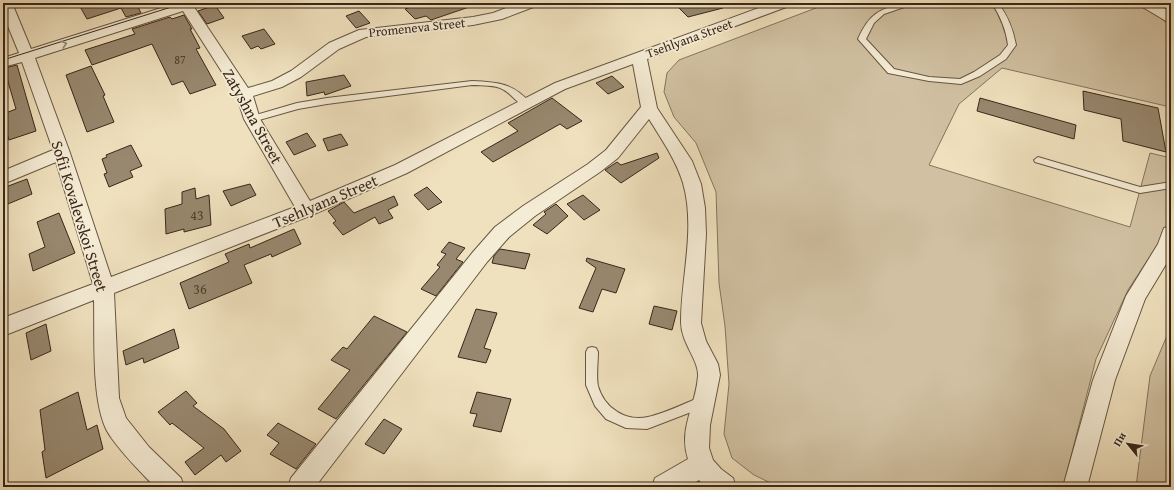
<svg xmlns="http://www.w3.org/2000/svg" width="1174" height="490" viewBox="0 0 1174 490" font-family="'Gentium Book Plus',serif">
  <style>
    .green { fill: #d1c1a2; stroke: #84745e }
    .building { fill: #98886f; stroke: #382719 }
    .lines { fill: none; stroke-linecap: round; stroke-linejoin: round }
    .service-casing { stroke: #665642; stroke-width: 2 }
    .minor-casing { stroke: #665642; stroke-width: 2 }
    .service { fill: #f5ecd5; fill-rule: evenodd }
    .minor { fill: #f5ecd5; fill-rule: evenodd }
    .tram { stroke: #382719; stroke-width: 1 }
    .oneway { stroke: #968a77 }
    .labels { text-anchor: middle; stroke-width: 3.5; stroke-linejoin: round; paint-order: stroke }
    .far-number-label { font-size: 12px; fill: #503f2e }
    .far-street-label { font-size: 13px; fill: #382719; stroke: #f5ecd5 }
    .number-label { font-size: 14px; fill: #503f2e }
    .street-label { font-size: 16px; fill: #382719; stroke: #f5ecd5 }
  </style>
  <rect width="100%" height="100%" fill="#f0e1be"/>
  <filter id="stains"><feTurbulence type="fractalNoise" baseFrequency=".005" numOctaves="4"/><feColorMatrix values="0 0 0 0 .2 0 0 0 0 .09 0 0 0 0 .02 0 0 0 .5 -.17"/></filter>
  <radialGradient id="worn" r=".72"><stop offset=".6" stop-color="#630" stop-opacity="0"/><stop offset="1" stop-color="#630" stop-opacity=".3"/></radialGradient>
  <!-- green -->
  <path class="green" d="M829,3H1135L1162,19L1171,27V132L1166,106L1002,68L959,104L929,165L1130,227L1150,153L1171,158V229L1164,235L1128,290L1096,359L1063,487H779L754,475L732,458L724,434L729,384L725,326L719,283L716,192L696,143L674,117L664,92L667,73L679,60Z
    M1171,326V487H1136L1150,376Z"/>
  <!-- building -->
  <path class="building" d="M78,3H136L141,13L126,17L121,8L87,19Z
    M414,3H474L475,5L431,20L426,16L415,19L405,9L416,5Z
    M674,3H722L723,8L688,17Z
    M215,5L224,18L207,24L198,11Z
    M359,11L370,23L356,28L346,16Z
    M184,15L192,29H190L200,48L196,49L216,85L190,94L183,81L172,85L152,44L92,65L85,50L135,34L132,29L170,17L172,19Z
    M264,29L275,44L261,49L258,46L251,49L242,36Z
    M17,65L36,131L9,140L3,120V114L16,109L4,68Z
    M91,66L105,95L103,96L114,122L87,132L66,75Z
    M344,75L351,86L325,95L324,92L307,96L306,82Z
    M612,76L624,87L608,94L596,83Z
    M1083,91L1158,108L1166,152L1123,141L1121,119L1084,110Z
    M552,98L582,121L567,129L560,124L493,162L481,152L518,131L508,123Z
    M980,98L1076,125L1074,139L977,111Z
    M307,133L316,146L294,155L286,142Z
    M341,134L348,145L328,151L323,139Z
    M131,145L142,166L130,171L133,177L109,187L104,174L107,173L102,159L107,157L106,155Z
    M657,153L659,158L621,183L605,170L617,162L621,165Z
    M27,179L32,194L3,206V188Z
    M250,184L256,195L231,206L223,191Z
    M427,187L442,202L428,210L414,195Z
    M195,188L196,199L209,195L211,225L184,232V229L166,234L165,209L182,204V192Z
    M583,195L600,210L584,220L567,204Z
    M394,196L398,205L388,210L393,218L379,224L375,217L343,235L333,223L336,221L328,211L344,202L354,213Z
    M556,204L568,216L547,234L533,225L546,214L544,212Z
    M59,213L75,253L33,271L29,254L45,247L37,222Z
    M294,229L301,244L272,257L271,254L244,265L252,283L189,309L180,283L229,262L225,254L249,244L250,248Z
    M449,242L465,248L456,259L463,262L436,296L421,289L440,267L437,265L446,254L441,252Z
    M500,249L530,254L525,269L492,263L494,256Z
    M587,258L625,269L616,293L602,289L593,312L579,308L596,268L586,261Z
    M654,306L677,311L672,330L649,324Z
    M476,309L497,313L484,348L491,350L486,363L458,357Z
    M374,316L407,332L336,419L318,409L350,370L331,360L343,347L347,349Z
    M46,324L51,351L31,360L26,333Z
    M174,329L179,348L144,363L143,358L126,365L123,351Z
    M186,391L197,403L193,406L224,429L241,451L226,462L221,455L195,475L185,462L204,448L172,423L170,425L158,412Z
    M78,392L87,430L97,425L103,449L46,478L42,452L45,450L40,410Z
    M477,392L511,399L501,432L473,426L477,414L470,413Z
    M384,419L402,429L384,454L365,444Z
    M278,423L316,444L296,469L270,454L279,443L267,435Z"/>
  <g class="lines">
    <defs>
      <path id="service" d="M904,3H916L884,14L874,23L866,39L894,69L929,77L960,79L974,72L1000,55L1008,45C1006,29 1000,16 992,3H998C1008,16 1013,29 1016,45L1006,59L980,76L961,84L929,81L888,73L858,39C869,14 879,9 904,3Z
        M472,81C497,82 514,83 531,104L530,106C520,108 512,94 504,90C494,84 482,86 472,85L327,104L298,109L252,122L248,119L249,117L297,103L327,98Z
        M1038,157L1140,187L1171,182V188L1140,193L1035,162L1034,160Z
        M592,347L596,348L598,352C598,362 596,376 598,386C604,408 626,422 648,417C666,413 685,403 703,396L707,398L709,402L707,406L647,429L626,428L606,419L595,406L586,385V352L588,348Z"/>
      <path id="minor" d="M3,3H12L31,49L177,3H201L199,6L194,7L248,88L272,81L291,71L329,43L359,30L473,17L493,13L519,3H538L536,6L502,19L473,25L366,37L339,49L301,77L282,87L253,96L260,119L310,201L395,165L555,83L772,3H791L789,6L647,59L657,108L692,161L701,184L705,208L706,234L701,323L706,341L718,364L720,375L710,425L709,448L713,460L721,469L733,478L736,487H705L699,480L688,487H652L655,478L688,459C678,428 696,406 698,376C699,360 681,343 681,322C681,277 696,228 683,183C676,160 662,140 649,119L618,158L600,172L535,216L509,237L487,262L315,487H288L291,478L473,252L495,227L523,206L588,164L606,150L641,107L633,64L565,89L407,173L312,215L114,293L119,398L126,418L149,447L181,478L184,487H155C140,471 118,450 107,431C91,400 95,337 94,300L3,336V318L93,284L56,162L3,184V171L53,150L22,62L3,67V58L19,53L3,14ZM183,11L236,94L244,119L295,207L111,277L70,153L35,58Z
        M1139,3H1155L1171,12V22L1166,21L1141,6Z
        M1171,226V256L1145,299L1115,380L1087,487H1063L1093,380L1126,296L1158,244L1164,228Z"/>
    </defs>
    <!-- service casing -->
    <use href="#service" class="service-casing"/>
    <!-- minor casing -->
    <use href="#minor" class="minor-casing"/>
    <!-- service -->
    <use href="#service" class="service"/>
    <!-- minor -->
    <use href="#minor" class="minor"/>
    <!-- tram -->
    <path class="tram" d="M3,60L184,3"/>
  </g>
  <!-- one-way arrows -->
  <defs><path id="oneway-chevron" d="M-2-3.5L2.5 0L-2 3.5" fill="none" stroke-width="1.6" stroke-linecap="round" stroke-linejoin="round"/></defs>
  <use class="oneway" href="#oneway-chevron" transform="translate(64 44) rotate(-18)"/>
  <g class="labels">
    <!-- far-number labels -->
    <g class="far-number-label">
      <text x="180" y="64">87</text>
    </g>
    <!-- far-street labels -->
    <g class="far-street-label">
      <text transform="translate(417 27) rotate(-6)" y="5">Promeneva Street</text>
      <text transform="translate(689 38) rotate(-20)" y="5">Tsehlyana Street</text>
    </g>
    <!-- number labels -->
    <g class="number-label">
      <text x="197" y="220">43</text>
      <text x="200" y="294">36</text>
    </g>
    <!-- street labels -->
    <g class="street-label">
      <text transform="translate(253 116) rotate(61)" y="6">Zatyshna Street</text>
      <text transform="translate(325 201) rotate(-23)" y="6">Tsehlyana Street</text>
      <text transform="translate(80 216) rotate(73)" y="6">Sofii Kovalevskoi Street</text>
    </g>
  </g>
  <!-- margin -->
  <rect width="1174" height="490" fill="none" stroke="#f0e1be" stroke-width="16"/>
  <rect x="4" y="4" width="1166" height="482" fill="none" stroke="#382719" stroke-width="2"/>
  <rect x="8" y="8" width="1158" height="474" fill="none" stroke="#382719"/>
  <!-- north arrow -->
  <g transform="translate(1128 444) rotate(300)" stroke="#f5ecd5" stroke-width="3" paint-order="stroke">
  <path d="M0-3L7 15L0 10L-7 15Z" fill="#382719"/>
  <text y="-6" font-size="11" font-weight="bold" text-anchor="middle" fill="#382719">Пн</text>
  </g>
  <rect width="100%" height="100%" filter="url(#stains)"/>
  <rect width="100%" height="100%" fill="url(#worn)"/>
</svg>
